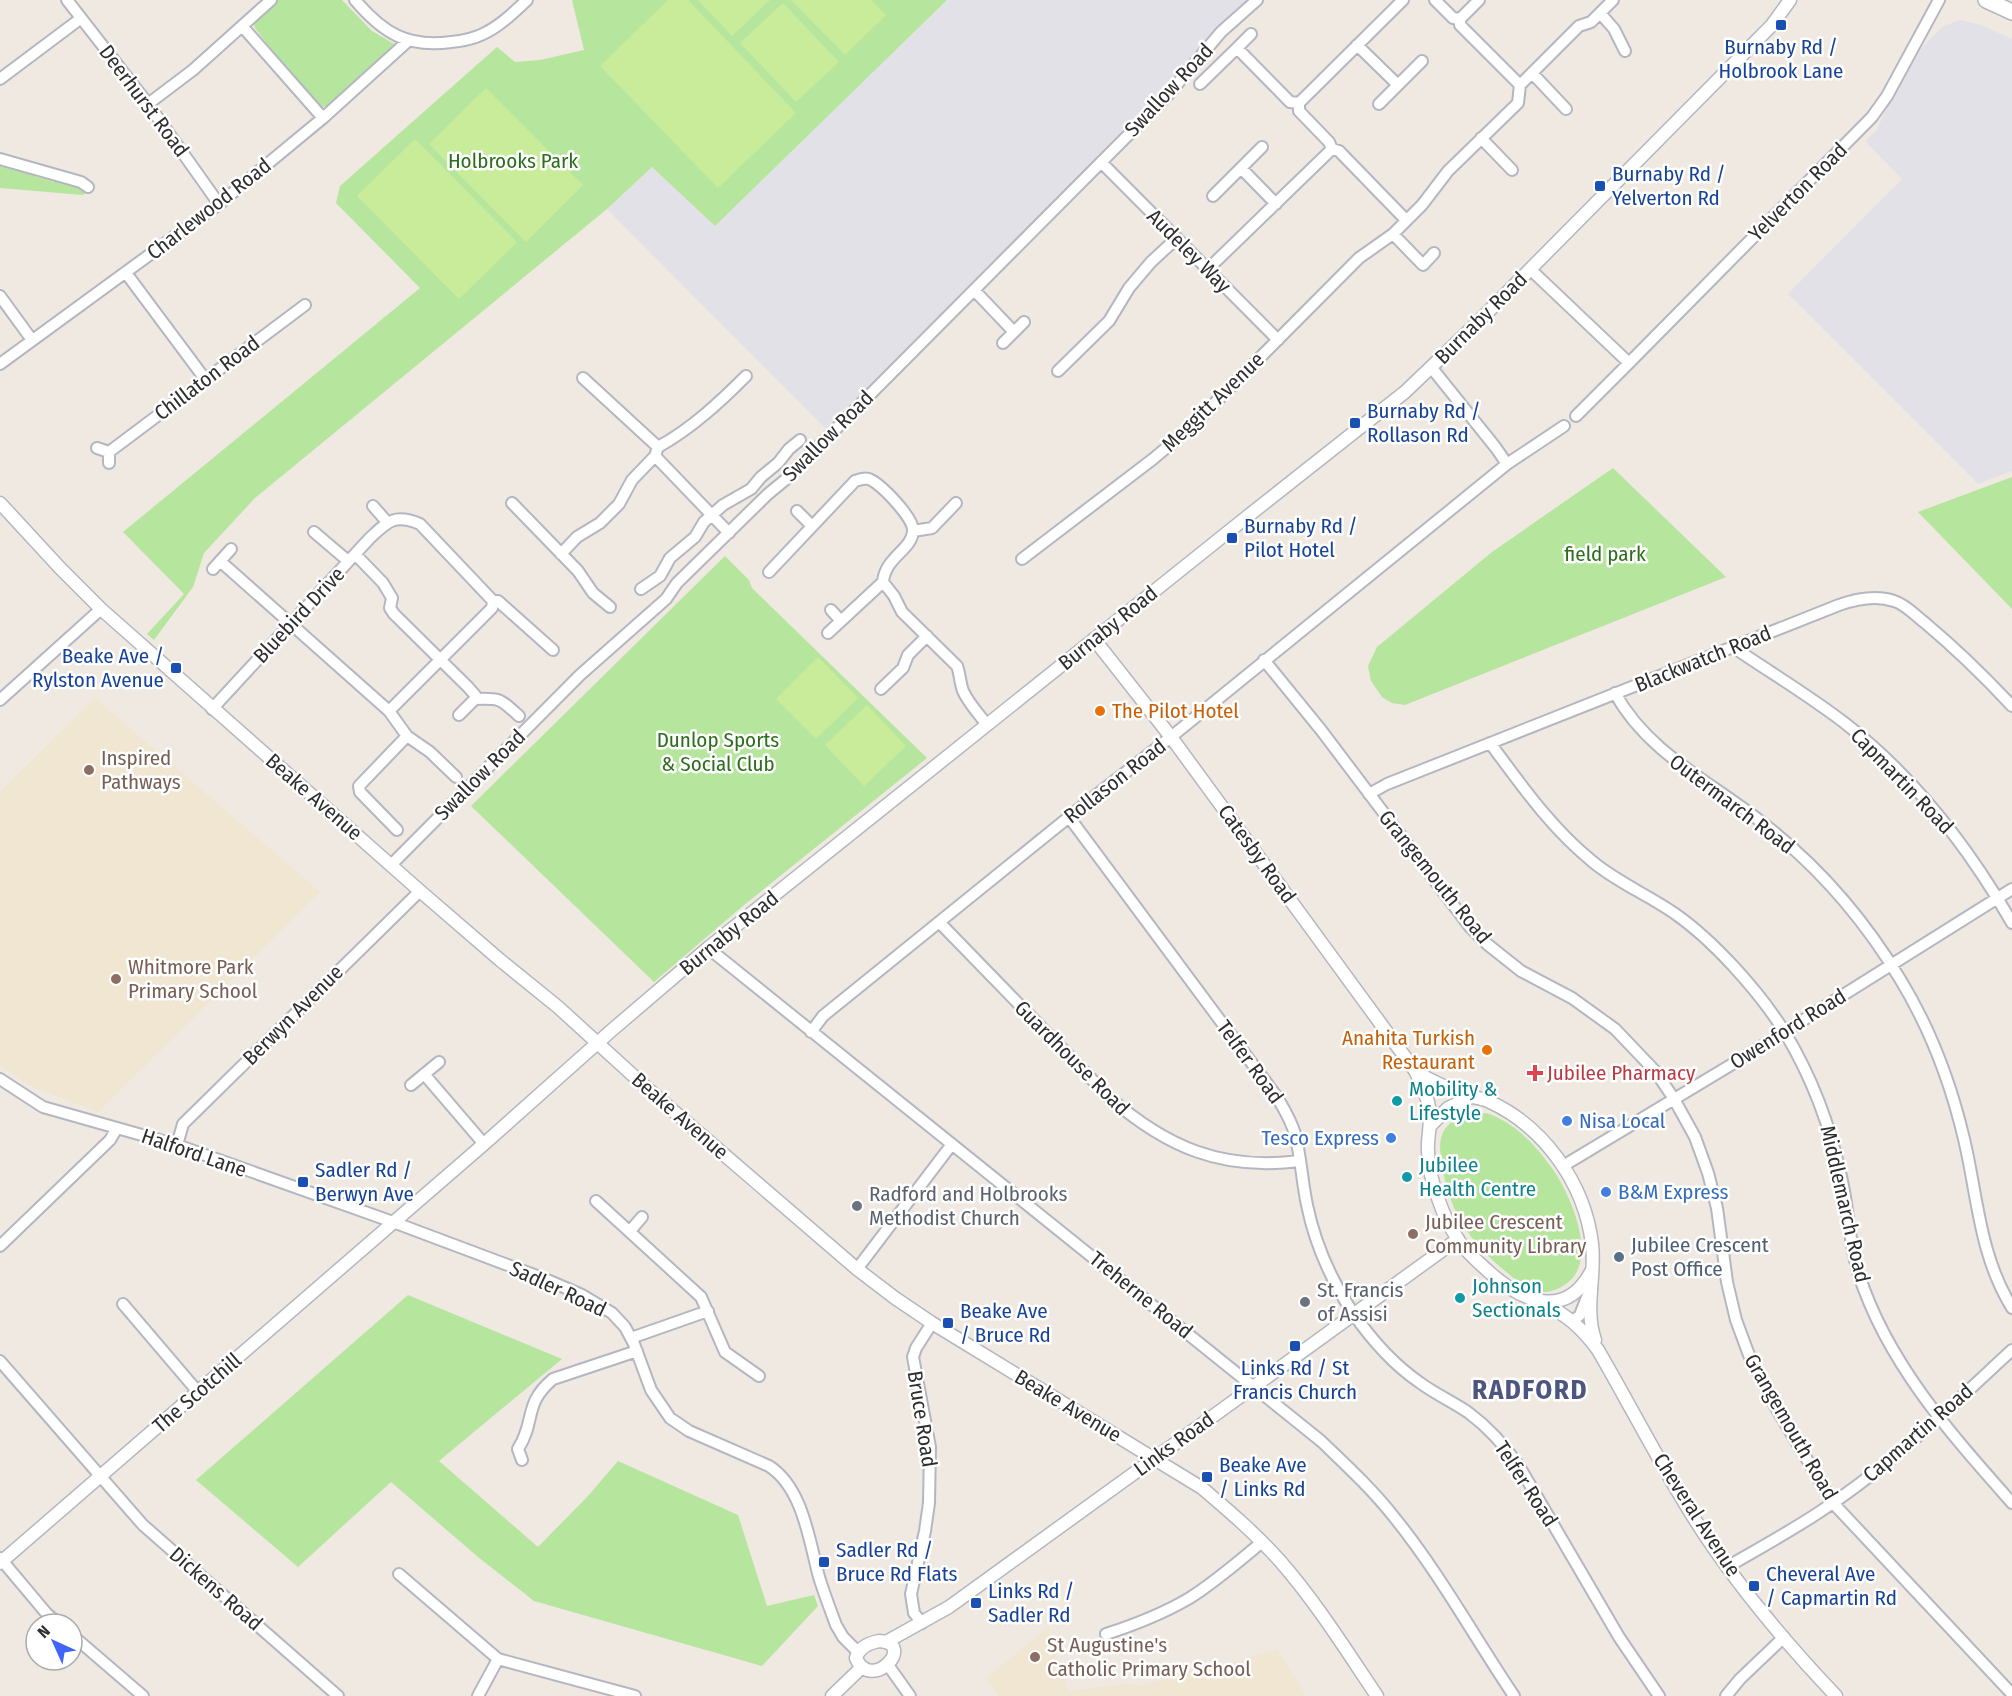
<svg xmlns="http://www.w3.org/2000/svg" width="2012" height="1696" viewBox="0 0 2012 1696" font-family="'Fira Sans Condensed',sans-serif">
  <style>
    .industrial { fill: #e3e1e8 }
    .education { fill: #f0e6d1 }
    .green { fill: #b6e59e }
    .pitch { fill: #c9ec9a }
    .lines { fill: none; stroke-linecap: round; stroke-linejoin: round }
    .minor-casing { stroke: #b4b7c1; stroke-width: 14 }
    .tertiary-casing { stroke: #b4b7c1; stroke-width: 15 }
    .secondary-casing { stroke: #b4b7c1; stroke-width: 18 }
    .minor { stroke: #fff; stroke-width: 10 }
    .tertiary { stroke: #fff; stroke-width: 12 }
    .secondary { stroke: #fff; stroke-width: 15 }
    .transit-dot { fill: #1a4fb4; stroke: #fff; stroke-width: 2 }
    .food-dot { fill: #e8710a; stroke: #fff; stroke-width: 2 }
    .education-dot { fill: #8d6e63; stroke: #fff; stroke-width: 2 }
    .health-dot { fill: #e0444e; stroke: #fff; stroke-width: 2 }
    .culture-dot { fill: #0f9aa8; stroke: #fff; stroke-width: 2 }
    .shop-dot { fill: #3f7fe0; stroke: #fff; stroke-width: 2 }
    .worship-dot { fill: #6b7280; stroke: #fff; stroke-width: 2 }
    .service-dot { fill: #5c6f8a; stroke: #fff; stroke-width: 2 }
    .labels { text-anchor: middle; stroke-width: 5; stroke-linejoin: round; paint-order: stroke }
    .transit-label { font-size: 21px; fill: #164399; stroke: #fff; text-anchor: start }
    .street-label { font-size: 21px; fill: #2e2e2e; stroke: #fff }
    .park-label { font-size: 21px; fill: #2c6e1b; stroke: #fff }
    .food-label { font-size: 21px; fill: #c56008; stroke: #fff; text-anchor: start }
    .education-label { font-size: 21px; fill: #785e54; stroke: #fff; text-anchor: start }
    .health-label { font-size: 21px; fill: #be3a42; stroke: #fff; text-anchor: start }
    .culture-label { font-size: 21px; fill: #0d838f; stroke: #fff; text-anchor: start }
    .shop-label { font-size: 21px; fill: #366cbe; stroke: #fff; text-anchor: start }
    .worship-label { font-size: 21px; fill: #5b616d; stroke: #fff; text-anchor: start }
    .service-label { font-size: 21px; fill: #4e5e75; stroke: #fff; text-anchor: start }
    .district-label { font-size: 27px; font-weight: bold; letter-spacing: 1.5px; fill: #4d5680; stroke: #fff }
  </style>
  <rect width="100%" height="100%" fill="#efe9e1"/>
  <!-- industrial -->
  <path class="industrial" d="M947,0H1247L1200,51L911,346L826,427L831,434L607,209L652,167L715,226Z
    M1960,20L1981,25L2012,39V471L1978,484L1788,294L1902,179L1865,141L1876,131L1892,98L1923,46L1944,26Z"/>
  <!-- education -->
  <path class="education" d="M95,698L320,892L99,1112L34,1088L0,1066V792Z
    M1048,1628L1068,1691L1124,1684L1142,1685L1230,1664L1277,1649L1306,1696H998L986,1678Z"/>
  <!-- green -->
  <path class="green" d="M277,0H342L372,31L394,44L392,49L328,106L320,107L286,69L255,28L253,23Z
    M572,0H947L715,226L652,167L607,209L255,498L204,553L193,587L154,640L147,634L184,594L123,532L420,288L336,203L340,186L497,47L515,62L540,60L584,50Z
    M0,161L32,172L34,176L54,182L57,180L79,185L85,193L83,195L0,188Z
    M1613,468L1726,577L1405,705L1392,703L1382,697L1371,681L1368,666L1377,647L1492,552Z
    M2012,477V609L1918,512Z
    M725,556L749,580L752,588L927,758L744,905L654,982L471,806Z
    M1476,1112C1482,1113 1489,1113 1494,1116C1518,1126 1540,1150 1554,1171C1572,1198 1599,1261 1566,1284C1560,1288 1552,1292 1545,1292C1532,1292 1518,1282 1509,1274C1471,1244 1449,1213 1442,1164C1440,1152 1438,1139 1445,1129C1453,1118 1464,1115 1476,1112Z
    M408,1295L562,1359L439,1461L538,1547L588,1496L618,1461L738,1515L767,1606L814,1595L818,1606L762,1666L534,1601L478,1557L391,1482L298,1567L196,1480Z"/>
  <!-- pitch -->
  <path class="pitch" d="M668,0H688L796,113L718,188L600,66Z
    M698,0H770L732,36Z
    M791,0H871L886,15L845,55Z
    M783,3L839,62L796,102L740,43Z
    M486,88L583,185L526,242L429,144Z
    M415,139L517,242L459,299L357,196Z
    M818,657L858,698L816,739L776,699Z
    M867,705L906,746L864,786L825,745Z"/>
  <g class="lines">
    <defs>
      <path id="minor" d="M67,0L148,104L219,204
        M355,0C383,33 407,48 451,42C462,41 473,39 483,34C500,26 513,13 527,0
        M1600,13L1614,29L1625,51
        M1460,19L1479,0
        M242,26L323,118
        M1251,34L1237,48L1290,102L1299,103
        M1357,45L1398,85
        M1532,73L1566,109
        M0,79L80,19
        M1200,84L1237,48
        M1520,85L1579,26L1591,22L1613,0
        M1299,103V111L1329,142L1332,149L1339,151L1406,220
        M1299,103L1403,0
        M148,104L193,70L271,0
        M1379,104L1422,61
        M1481,138L1512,170
        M0,159L81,182L88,187
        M1101,162L1278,340
        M1241,168L1276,204
        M1213,196L1262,147
        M1393,234L1423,265L1434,253
        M1208,269L1332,149
        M1530,269L1629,363L1872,117L1887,96L1939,0
        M126,273L205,379
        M974,290L1014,332
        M0,296L32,340
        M1003,343L1024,322
        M0,364L219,204L323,118L408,41
        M1431,367L1496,448L1507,464
        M1058,371L1109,321L1129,288L1151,262L1177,238
        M583,378L658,447L655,456L729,533
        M1576,416L1629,363
        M658,447C691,429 720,402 746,376
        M97,448L109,452V463
        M109,452L305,305
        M512,503L578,571L593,593L610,607
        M373,506L387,522
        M797,511L812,526
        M913,531L932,528L956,503
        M314,532L348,561
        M355,554L383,583L392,598L390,608L394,614L468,687L475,695V699
        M561,554L577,537L600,523L619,504L632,480L655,456
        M1022,559L1153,459L1191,427L1359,258L1393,234L1422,205L1448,171L1518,103L1520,85L1460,25V19L1453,18L1435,0
        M220,561L389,711L407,736L430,752L456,777
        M213,569L231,549
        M769,572L855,481C861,479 864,478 869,479C881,484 914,518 913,531C912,550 885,557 883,582L894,596L902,612L957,666C960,674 960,683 963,691C969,704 979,714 987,725
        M641,589L660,576L670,558L695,537L704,522L723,505L751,489L761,477L778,463L789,449L800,440
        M831,610L841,621
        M828,633L883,582
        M1733,647C1771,673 1810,696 1846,724C1915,778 1969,848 2012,923
        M1264,660L1321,730L1470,927L1487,944L1521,971L1572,998L1615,1029L1656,1072L1674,1099L1695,1137L1708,1173L1717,1208L1727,1282L1736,1320L1749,1355L1775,1406L1833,1503L2012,1694
        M881,689L903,668L908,655L927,636
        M1615,693C1647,752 1709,781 1760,821C1816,864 1864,919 1900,979C1930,1028 1951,1084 1964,1139C1978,1198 1979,1254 2012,1308
        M0,700L101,609
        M212,709L369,539C387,522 394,513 420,524L493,601H498L553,650
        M389,711L492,608L493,601
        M459,715L475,699C502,698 500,699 519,716
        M1490,743C1522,786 1551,828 1593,862C1617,882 1648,895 1674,913C1713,940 1758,990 1784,1031C1812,1077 1831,1128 1842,1181C1849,1212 1849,1244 1859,1275C1888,1364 1951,1434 2012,1503
        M1369,794L1387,784L1839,605C1856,599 1876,595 1894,601C1905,604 1915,615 1924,622C1955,648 1984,676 2012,706
        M1069,817L1277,1097C1284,1109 1291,1120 1295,1134C1301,1157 1302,1182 1307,1205C1315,1244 1331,1280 1353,1313C1371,1339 1393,1364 1419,1382C1435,1394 1453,1402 1469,1413C1489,1428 1505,1446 1519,1466L1619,1637L1659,1696
        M397,830L360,792L359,786L407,736
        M392,864L580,675L666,599L677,583L768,494L785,480L1168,95L1221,32L1257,0
        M939,922L1109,1097C1166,1147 1222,1171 1299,1161
        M708,948L1321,1441C1346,1465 1372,1489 1394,1517C1438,1571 1475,1638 1514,1696
        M811,1032L823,1016L1090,800L1171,737L1507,464L1564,426
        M424,1074L484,1144
        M0,1079L43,1107L177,1145L393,1222L545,1279L582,1295L612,1313L625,1327L634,1344L651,1390L670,1418L689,1431L769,1466C803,1488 809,1540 819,1577C824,1593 830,1609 836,1625L843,1637L858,1652
        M411,1085L439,1062
        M177,1145L183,1124L420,891
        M1563,1166L1754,1051L2012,889
        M596,1201L701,1297L725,1352L759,1376
        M630,1231L642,1217
        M0,1246L110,1140L117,1128
        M857,1269L952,1144
        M123,1304L198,1392
        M1573,1321L1580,1315L1589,1292
        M631,1338L708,1311
        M0,1361L143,1525L338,1696
        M522,1460L518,1449C536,1421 523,1404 553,1379L637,1351
        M0,1558L47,1614L59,1624
        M1727,1567C1758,1549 1789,1532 1818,1513C1889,1467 1950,1407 2012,1350
        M399,1574L498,1659L635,1696
        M922,1623L914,1613L911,1594L925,1531L929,1503L930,1447L913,1357L916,1348L932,1323
        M1106,1634C1134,1625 1162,1614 1188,1599C1214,1583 1238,1562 1262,1542
        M72,1635L143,1696
        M888,1665L910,1696
        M478,1696L498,1659
        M1726,1696L1740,1679L1784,1637"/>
      <path id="tertiary" d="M0,503L60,568L101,609L420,891L500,960L558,1007L649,1090L857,1269L895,1298L932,1323L1202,1488C1229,1511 1256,1534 1280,1561C1316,1602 1346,1650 1377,1696
        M1094,639L1171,737L1416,1072C1420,1082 1425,1092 1428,1102C1432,1116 1429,1129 1428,1143C1427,1162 1432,1183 1439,1201C1443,1213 1450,1227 1457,1238C1464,1250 1477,1261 1488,1271C1522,1302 1566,1321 1592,1270
        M1416,1072C1433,1082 1449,1089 1466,1095C1474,1098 1481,1098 1488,1101C1544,1126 1585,1184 1592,1244C1596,1276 1584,1308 1595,1340
        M1430,1126L1448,1108L1471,1097
        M1542,1303C1566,1314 1582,1328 1598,1350C1627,1400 1654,1452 1684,1502C1726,1572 1780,1637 1836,1696
        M0,1563L484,1144L612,1030L708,948L1248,516L1405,392L1473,327L1772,25L1790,0
        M879,1641C918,1643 871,1694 856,1658C859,1647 869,1643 879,1641Z
        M886,1642L949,1607L1458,1239
        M832,1696L862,1667"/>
      <path id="secondary" d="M1986,0L2012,12"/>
    </defs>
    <!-- minor casing -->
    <use href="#minor" class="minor-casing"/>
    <!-- tertiary casing -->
    <use href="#tertiary" class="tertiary-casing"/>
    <!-- secondary casing -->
    <use href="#secondary" class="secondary-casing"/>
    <!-- minor -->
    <use href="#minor" class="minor"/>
    <!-- tertiary -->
    <use href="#tertiary" class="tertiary"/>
    <!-- secondary -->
    <use href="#secondary" class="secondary"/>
  </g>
  <!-- markers -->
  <g class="transit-dot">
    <rect x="1775" y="19" width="12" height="12" rx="3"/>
    <rect x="1594" y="180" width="12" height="12" rx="3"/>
    <rect x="1349" y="417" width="12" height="12" rx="3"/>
    <rect x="1226" y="532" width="12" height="12" rx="3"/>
    <rect x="170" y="662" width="12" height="12" rx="3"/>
    <rect x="297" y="1176" width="12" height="12" rx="3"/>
    <rect x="942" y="1317" width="12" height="12" rx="3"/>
    <rect x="1289" y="1340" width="12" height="12" rx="3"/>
    <rect x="1201" y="1471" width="12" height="12" rx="3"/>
    <rect x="818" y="1556" width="12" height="12" rx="3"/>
    <rect x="1748" y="1580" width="12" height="12" rx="3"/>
    <rect x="970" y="1597" width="12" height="12" rx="3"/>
  </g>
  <g class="food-dot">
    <circle cx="1100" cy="711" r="6"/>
    <circle cx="1487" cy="1050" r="6"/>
  </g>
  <g class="education-dot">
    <circle cx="89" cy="770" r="6"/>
    <circle cx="116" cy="979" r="6"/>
    <circle cx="1413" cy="1234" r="6"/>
    <circle cx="1035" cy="1657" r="6"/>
  </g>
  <path class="health-dot" d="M1532 1064h6v6h6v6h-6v6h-6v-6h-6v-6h6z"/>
  <g class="culture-dot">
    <circle cx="1397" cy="1101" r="6"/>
    <circle cx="1407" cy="1177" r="6"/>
    <circle cx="1460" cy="1298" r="6"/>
  </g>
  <g class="shop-dot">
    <circle cx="1567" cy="1121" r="6"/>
    <circle cx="1391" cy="1138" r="6"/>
    <circle cx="1606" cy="1192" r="6"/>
  </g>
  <g class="worship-dot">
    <circle cx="857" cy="1206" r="6"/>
    <circle cx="1305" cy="1302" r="6"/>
  </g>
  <circle class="service-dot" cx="1619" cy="1257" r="6"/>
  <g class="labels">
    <!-- transit labels -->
    <g class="transit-label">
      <text x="1781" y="54" text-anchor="middle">Burnaby Rd /<tspan x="1781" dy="24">Holbrook Lane</tspan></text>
      <text x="1612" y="181">Burnaby Rd /<tspan x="1612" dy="24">Yelverton Rd</tspan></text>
      <text x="1367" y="418">Burnaby Rd /<tspan x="1367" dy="24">Rollason Rd</tspan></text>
      <text x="1244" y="533">Burnaby Rd /<tspan x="1244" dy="24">Pilot Hotel</tspan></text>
      <text x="164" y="663" text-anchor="end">Beake Ave /<tspan x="164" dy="24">Rylston Avenue</tspan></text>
      <text x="315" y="1177">Sadler Rd /<tspan x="315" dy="24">Berwyn Ave</tspan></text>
      <text x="960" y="1318">Beake Ave<tspan x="960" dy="24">/ Bruce Rd</tspan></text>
      <text x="1295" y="1375" text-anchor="middle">Links Rd / St<tspan x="1295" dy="24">Francis Church</tspan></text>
      <text x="1219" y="1472">Beake Ave<tspan x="1219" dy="24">/ Links Rd</tspan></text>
      <text x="836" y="1557">Sadler Rd /<tspan x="836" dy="24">Bruce Rd Flats</tspan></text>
      <text x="1766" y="1581">Cheveral Ave<tspan x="1766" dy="24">/ Capmartin Rd</tspan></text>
      <text x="988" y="1598">Links Rd /<tspan x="988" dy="24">Sadler Rd</tspan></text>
    </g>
    <!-- street labels -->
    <g class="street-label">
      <text transform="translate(1169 90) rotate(-47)" y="7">Swallow Road</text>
      <text transform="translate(144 101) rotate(53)" y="7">Deerhurst Road</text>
      <text transform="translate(1798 192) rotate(-45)" y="7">Yelverton Road</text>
      <text transform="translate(209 209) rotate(-38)" y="7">Charlewood Road</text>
      <text transform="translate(1189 251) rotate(45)" y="7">Audeley Way</text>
      <text transform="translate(1481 318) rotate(-45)" y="7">Burnaby Road</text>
      <text transform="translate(207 378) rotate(-37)" y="7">Chillaton Road</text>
      <text transform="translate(1213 402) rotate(-44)" y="7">Meggitt Avenue</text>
      <text transform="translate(828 436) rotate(-45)" y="7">Swallow Road</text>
      <text transform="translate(299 615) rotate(-47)" y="7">Bluebird Drive</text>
      <text transform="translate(1108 628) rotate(-39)" y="7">Burnaby Road</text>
      <text transform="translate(1703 659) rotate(-22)" y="7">Blackwatch Road</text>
      <text transform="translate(480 775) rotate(-45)" y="7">Swallow Road</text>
      <text transform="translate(1115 781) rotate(-38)" y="7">Rollason Road</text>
      <text transform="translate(1902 781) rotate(46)" y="7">Capmartin Road</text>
      <text transform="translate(314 797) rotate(41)" y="7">Beake Avenue</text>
      <text transform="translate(1732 804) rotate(37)" y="7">Outermarch Road</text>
      <text transform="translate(1257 854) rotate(54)" y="7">Catesby Road</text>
      <text transform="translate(1435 877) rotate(51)" y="7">Grangemouth Road</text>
      <text transform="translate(729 933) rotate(-39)" y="7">Burnaby Road</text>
      <text transform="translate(293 1015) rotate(-45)" y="7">Berwyn Avenue</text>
      <text transform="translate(1788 1029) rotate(-32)" y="7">Owenford Road</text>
      <text transform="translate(1072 1058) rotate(45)" y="7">Guardhouse Road</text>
      <text transform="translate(1250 1062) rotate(54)" y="7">Telfer Road</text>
      <text transform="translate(680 1116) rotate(41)" y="7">Beake Avenue</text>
      <text transform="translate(194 1153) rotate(19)" y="7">Halford Lane</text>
      <text transform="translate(1845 1204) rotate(77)" y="7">Middlemarch Road</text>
      <text transform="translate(558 1289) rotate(25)" y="7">Sadler Road</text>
      <text transform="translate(1141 1295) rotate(39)" y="7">Treherne Road</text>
      <text transform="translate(197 1393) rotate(-41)" y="7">The Scotchill</text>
      <text transform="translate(1068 1406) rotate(31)" y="7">Beake Avenue</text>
      <text transform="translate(922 1419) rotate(81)" y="7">Bruce Road</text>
      <text transform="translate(1791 1427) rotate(60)" y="7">Grangemouth Road</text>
      <text transform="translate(1918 1433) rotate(-41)" y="7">Capmartin Road</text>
      <text transform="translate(1174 1444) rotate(-36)" y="7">Links Road</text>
      <text transform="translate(1526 1484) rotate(57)" y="7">Telfer Road</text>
      <text transform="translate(1697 1515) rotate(57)" y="7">Cheveral Avenue</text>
      <text transform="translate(216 1589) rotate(41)" y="7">Dickens Road</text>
    </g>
    <!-- park labels -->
    <g class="park-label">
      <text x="513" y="168">Holbrooks Park</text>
      <text x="1605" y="561">field park</text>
      <text x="718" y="747">Dunlop Sports<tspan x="718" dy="24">&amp; Social Club</tspan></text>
    </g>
    <!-- food labels -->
    <g class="food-label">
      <text x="1112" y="718">The Pilot Hotel</text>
      <text x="1475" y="1045" text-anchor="end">Anahita Turkish<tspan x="1475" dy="24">Restaurant</tspan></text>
    </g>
    <!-- education labels -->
    <g class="education-label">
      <text x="101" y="765">Inspired<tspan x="101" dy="24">Pathways</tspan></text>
      <text x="128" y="974">Whitmore Park<tspan x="128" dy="24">Primary School</tspan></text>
      <text x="1425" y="1229">Jubilee Crescent<tspan x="1425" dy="24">Community Library</tspan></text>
      <text x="1047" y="1652">St Augustine's<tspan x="1047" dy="24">Catholic Primary School</tspan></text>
    </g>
    <!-- health labels -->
    <g class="health-label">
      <text x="1547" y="1080">Jubilee Pharmacy</text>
    </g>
    <!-- culture labels -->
    <g class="culture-label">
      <text x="1409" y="1096">Mobility &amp;<tspan x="1409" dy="24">Lifestyle</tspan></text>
      <text x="1419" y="1172">Jubilee<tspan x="1419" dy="24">Health Centre</tspan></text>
      <text x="1472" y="1293">Johnson<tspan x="1472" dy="24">Sectionals</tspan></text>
    </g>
    <!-- shop labels -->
    <g class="shop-label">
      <text x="1579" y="1128">Nisa Local</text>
      <text x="1379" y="1145" text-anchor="end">Tesco Express</text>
      <text x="1618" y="1199">B&amp;M Express</text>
    </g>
    <!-- worship labels -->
    <g class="worship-label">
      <text x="869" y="1201">Radford and Holbrooks<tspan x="869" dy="24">Methodist Church</tspan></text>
      <text x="1317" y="1297">St. Francis<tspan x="1317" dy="24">of Assisi</tspan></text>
    </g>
    <!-- service labels -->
    <g class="service-label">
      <text x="1631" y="1252">Jubilee Crescent<tspan x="1631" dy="24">Post Office</tspan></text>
    </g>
    <!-- district labels -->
    <g class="district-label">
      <text x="1530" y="1399">RADFORD</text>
    </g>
  </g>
  <!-- north arrow -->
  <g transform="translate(54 1642) rotate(315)"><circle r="28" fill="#ffffff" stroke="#ababab" stroke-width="1.5"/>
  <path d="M0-4.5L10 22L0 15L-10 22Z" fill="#4264fb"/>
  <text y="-9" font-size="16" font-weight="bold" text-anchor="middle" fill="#2e2e2e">N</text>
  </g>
</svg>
